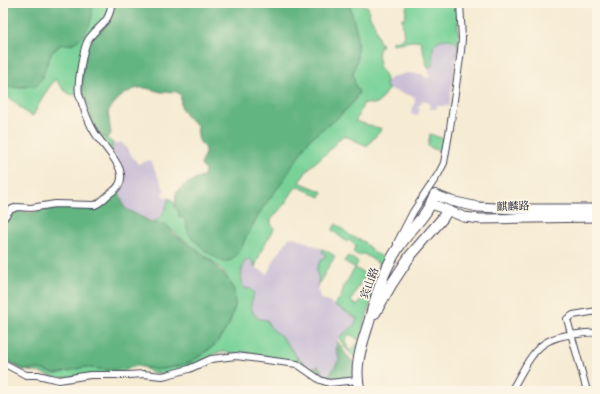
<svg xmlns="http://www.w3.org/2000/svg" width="600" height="394" viewBox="0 0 600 394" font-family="Vollkorn,'Noto Serif SC',serif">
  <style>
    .industrial { fill: #cabfd6 }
    .green { fill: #78d298; stroke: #4d7a6a }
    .forest { fill: #62b480; stroke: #426b5e }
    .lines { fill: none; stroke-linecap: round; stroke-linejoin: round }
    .minor-casing { stroke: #424052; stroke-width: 8 }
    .secondary-casing { stroke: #424052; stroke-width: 11 }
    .primary-casing { stroke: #424052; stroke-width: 12 }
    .minor { stroke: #fff; stroke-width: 6 }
    .secondary { stroke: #fff; stroke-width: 9 }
    .primary { stroke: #fff; stroke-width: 10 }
    .labels { text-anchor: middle; stroke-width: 3.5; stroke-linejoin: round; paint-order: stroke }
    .street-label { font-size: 11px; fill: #22223b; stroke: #fcf5e5 }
  </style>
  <rect width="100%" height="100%" fill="#fcf5e5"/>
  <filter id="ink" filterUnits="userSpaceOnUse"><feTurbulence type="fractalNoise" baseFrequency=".025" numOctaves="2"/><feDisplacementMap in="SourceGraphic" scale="8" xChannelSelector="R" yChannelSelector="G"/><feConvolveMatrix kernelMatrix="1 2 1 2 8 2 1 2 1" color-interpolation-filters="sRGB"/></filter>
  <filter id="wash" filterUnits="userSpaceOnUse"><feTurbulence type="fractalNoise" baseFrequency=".012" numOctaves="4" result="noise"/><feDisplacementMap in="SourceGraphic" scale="16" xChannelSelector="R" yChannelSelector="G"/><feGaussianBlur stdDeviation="0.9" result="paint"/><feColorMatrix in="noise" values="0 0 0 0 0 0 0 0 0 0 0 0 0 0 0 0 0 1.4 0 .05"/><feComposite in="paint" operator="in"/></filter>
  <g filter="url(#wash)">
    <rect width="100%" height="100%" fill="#f6ebd3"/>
    <!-- industrial -->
    <path class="industrial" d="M444,39L454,42L458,46L449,107L445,104V106H437L436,109H430L429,103L424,100L418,107L420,110L417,116L411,114L415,101V97L389,89L387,88L386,84L389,79L394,77L406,73L422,74L424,77H429L430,75L428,68L433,65L434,47L436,42Z
      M112,142L116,144L121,142L125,146L138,164L150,160L165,191L162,194L164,197L169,198L164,211L158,220L151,222L126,209L123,206L122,195L118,191L122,182L112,152Z
      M290,237L293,238L294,237L323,249L322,252L326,255L323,259L319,276V281L317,287L320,298L340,308L358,319L354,327L339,338L336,343L339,359L330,375L326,377L322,373L321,369L314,366L310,368L296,356L282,337L270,327L267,320L259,319L255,314L251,308L254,294L244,288L241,282L243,264L246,260L250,259L253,262L255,267L267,274L275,258Z"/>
    <!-- green -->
    <path class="green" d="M91,3H110L108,14L92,33L77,95C67,96 61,87 56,80H54L42,98L33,116C20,113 15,96 3,97V88L36,86L51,53L62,44L92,5Z
      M112,3H116L112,17L108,24L88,44L81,88L82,94C93,104 89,122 99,134C102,137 108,139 112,142V152C107,146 101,140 97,133C91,125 79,97 79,88C79,82 81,76 82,70C83,60 83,48 89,40C99,26 111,23 112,3Z
      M349,3H362L363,6L366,5L368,7L370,17L374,23L379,41L382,45C377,51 377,55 380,62L378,66C384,72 387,78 386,86L389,89C378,98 385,107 364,103C360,109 360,116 355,121L382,129L367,146L343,135L330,150L310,167L299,182L323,192L320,197L297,186L293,191L286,202L271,220V224L274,228L272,233L263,247L255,267L253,262L250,259L246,260C241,267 240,280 244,288C261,289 250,299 251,308C252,312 256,316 259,319L267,320L270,327L282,337L286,342L296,356L297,359L294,362L252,353L240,354L224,352L217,353L194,365L166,374L150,372L143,367C180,376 220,352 232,316C233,313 235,308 235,305C235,300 232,285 229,281C217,258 184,244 166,224H155L151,222C164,218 165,210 169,198L172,200L175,207L184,218L187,224V228L192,238L197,242L241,249L246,237L262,209L309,140L321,130L334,121L353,103L359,92L355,85L353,73L357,60V33Z
      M407,3H457L459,45L456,57C457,54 459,48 457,44C453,37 438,38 434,45C432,51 433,59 433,65L428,68L420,40L392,44V41L404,39L402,18H405Z
      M430,134L444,139L442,153L428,146Z
      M336,224L351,236L363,241L375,253L386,259L380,278L375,277H377L379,270L378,269L380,264L364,254H361L359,256L353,252L356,246L349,240L347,242L332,230Z
      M323,249L335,256L317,287C319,280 319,277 316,271L319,263L326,255L322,252Z
      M348,256L358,262L355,268L367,275L359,285L351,301L358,306L362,297L366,293L370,280L371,279L377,282L359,341C355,338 353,334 348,335L345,340L348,349L350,350L354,349L355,345H359L354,357L345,348L339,338C347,330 353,330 357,319L340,308L334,305L341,297L344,286L355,268L344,261Z
      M3,358L12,364L28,370L40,369L56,374L85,367L106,370L130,368L123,372L58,378L42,373L23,370L5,361Z"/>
    <!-- forest -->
    <path class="forest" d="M3,3H91C96,17 86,39 71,44C69,45 64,44 61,44L51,53L42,78L36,86L3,88Z
      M116,3H349L357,33V60L353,73L355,85L359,92L353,103L334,121L321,130L309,140L281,184L262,209L246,237L241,249L232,260L223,262L204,250L188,233L187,224L184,218L179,217L178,210L175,207L176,193L186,184L204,176L205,170L201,165C202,158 206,154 205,148C197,141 198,135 197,125C186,117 179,111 181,96L177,92C172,91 166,92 161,92C156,91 151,89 146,88C130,86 115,100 108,112L111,134L107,138C86,129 96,106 82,94C81,88 85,50 88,44C92,36 103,31 108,24C113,18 114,10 116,3Z
      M118,191C123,197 121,204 126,209L155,224H166L174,234L211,261L230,282L234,290L235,305L229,325L215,345L189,363L178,366L157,370L137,366L130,368L106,370L85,367L56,374L40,369L28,370L21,368L3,358V221L13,211L19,210L31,213L51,208L91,207L103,202L109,199L113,193Z
      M337,341L345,353L355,364V376L352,377L326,381L294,362L297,359L296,356L310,368L318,366C322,369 322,373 326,377L330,375L339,359L336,349Z"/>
  </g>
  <g filter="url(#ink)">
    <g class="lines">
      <defs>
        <path id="minor" d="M3,219L10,210L17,207L31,208L55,204L95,205C102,202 106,196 112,192C137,175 104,149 95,133C88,122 83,107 79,94C77,85 83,48 88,40C97,26 111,23 111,3
          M397,243L413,212L439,173L444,163L450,128L461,51L462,39L460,3
          M3,363L26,375H38L59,380L90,375H129L143,374L162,376L167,375L189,369L211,359L236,356L297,364L320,380L329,383L358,380
          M511,391C531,358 535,336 578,334C584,333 591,332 597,333
          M587,391L567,319L573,315L597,311
          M596,391H597"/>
        <path id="secondary" d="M435,195L451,201L478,207L517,209H597
          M432,204L464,217L480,219L597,217"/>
        <path id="primary" d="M375,313L391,285L410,256L442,219L447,211
          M360,391C353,368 362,344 369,322C376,296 383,271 398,248C410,229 427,216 435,195"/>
      </defs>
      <!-- minor casing -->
      <use href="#minor" class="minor-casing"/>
      <!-- secondary casing -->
      <use href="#secondary" class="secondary-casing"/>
      <!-- primary casing -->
      <use href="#primary" class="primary-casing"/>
      <!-- minor -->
      <use href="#minor" class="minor"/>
      <!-- secondary -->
      <use href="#secondary" class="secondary"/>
      <!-- primary -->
      <use href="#primary" class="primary"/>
    </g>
  </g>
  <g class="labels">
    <!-- street labels -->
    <g class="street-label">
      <text transform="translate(513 206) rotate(-2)" y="4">麒麟路</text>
      <text transform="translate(369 283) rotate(-70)" y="4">宾山路</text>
    </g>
  </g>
  <!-- margin -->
  <rect width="600" height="394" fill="none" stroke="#fcf5e5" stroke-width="16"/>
</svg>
